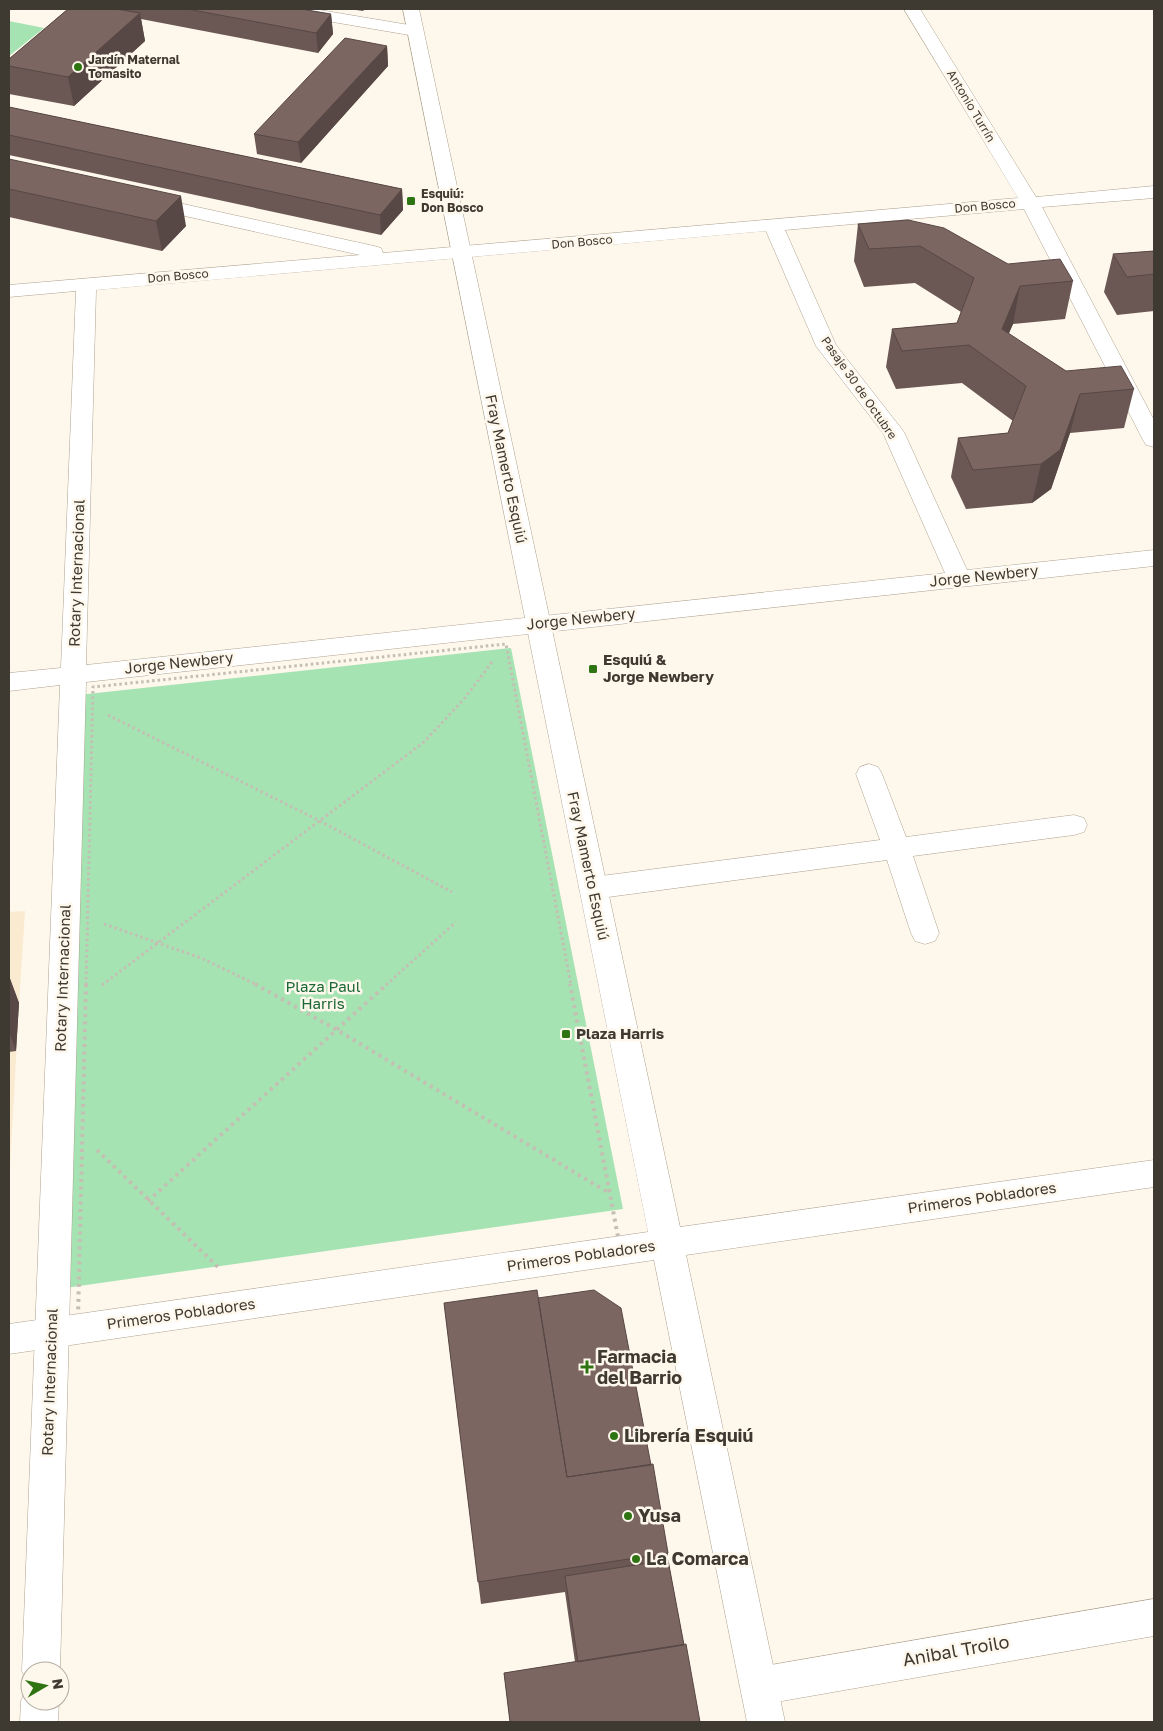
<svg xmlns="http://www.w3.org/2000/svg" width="1163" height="1731" viewBox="0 0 1163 1731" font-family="'Golos Text',sans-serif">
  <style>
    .built { fill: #faeacf }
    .green { fill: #a6e3b3 }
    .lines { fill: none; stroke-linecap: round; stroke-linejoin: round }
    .minor-casing { stroke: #ada28f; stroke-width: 1 }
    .tertiary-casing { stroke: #ada28f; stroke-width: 1 }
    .path-far1 { stroke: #c4beb3; stroke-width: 3; stroke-dasharray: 2.5 3; stroke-linecap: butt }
    .path { stroke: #c4beb3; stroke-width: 4; stroke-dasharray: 3 4.5; stroke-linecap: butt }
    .minor { fill: #fff; fill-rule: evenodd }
    .tertiary { fill: #fff; fill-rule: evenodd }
    .wall { fill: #6b5854 }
    .shaded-wall { fill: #574745 }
    .building { fill: #7c6662; stroke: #574745 }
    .poi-dot { fill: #2f7413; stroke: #fef7eb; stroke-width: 2 }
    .labels { text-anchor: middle; stroke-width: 5; stroke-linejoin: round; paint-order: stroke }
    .far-poi-label { font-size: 12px; font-weight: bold; fill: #3e3a32; stroke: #fef7eb; text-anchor: start }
    .far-street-label { font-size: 12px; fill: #3e3a32; stroke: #fef7eb }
    .street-label { font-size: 15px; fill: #3e3a32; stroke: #fef7eb }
    .poi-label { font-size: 15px; font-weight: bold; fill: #3e3a32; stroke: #fef7eb; text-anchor: start }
    .park-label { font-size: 15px; fill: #1a6836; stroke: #fef7eb }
    .near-poi-label { font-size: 18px; font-weight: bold; fill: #3e3a32; stroke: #fef7eb; text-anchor: start }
    .near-street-label { font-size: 18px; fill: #3e3a32; stroke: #fef7eb }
  </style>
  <rect width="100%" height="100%" fill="#fef7eb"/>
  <!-- built -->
  <path class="built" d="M25,911L19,1003L9,1186V912Z"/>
  <!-- green -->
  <path class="green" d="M9,21L44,28L9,56Z
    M511,648L623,1209L65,1288L78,695Z"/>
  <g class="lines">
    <defs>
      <path id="minor" d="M278,9H314L415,26L421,27L423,31L421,35L415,36L286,14L280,13Z
        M904,9H920L1036,197L1154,186V198L1042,207L1154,420V447L1146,445L1143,440L1024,209L785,230L836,345L904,432L967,570L1154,550V566L86,682L60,1671H30V1685L28,1684L22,1671L60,685L9,691V673L61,668L76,291L9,297V285L360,255L140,206L137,202L140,198L147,196L374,246L381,248L383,253L1018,198ZM766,231L816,346L883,433L945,573L86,665L96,290Z
        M869,764L878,767L882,774L906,837L1074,815L1084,818L1087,825L1084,832L1074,835L913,856L939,933L935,941L925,944L915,941L911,933L887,860L593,899L583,895L579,888L583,881L593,877L880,840L856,774L860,767Z
        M1154,1599V1636L759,1705L746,1699L740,1686L746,1673L759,1667Z
        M30,1686V1701H59L58,1722H20L21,1701L27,1688Z"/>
      <path id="tertiary" d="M403,9H419L680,1227L1154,1160V1187L686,1255L785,1722H747L654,1260L9,1354V1324L648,1232Z"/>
    </defs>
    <!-- minor casing -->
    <use href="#minor" class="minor-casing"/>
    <!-- tertiary casing -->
    <use href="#tertiary" class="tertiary-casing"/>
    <!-- path-far1 -->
    <path class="path-far1" d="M108,715L320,821L452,892
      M104,924L201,958L257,985
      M86,985L93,687L506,644L571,985
      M102,985L424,742L464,699L492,662
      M386,985L456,922"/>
    <!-- path -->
    <path class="path" d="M86,984L78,1317L619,1242L570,984
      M255,984L337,1030L609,1193
      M97,1150L220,1269
      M148,1201L387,984"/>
    <!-- minor -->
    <use href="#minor" class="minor"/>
    <!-- tertiary -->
    <use href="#tertiary" class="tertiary"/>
  </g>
  <!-- wall -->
  <path class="wall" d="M68,9H301L331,14L333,34L318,53L141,19L145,41L74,106L9,94V59Z
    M349,9H365L363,11Z
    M387,46L388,66L301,163L257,154L254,134Z
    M9,107L402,189L403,210L381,235L9,155Z
    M9,159L186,226L162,251L9,217Z
    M858,224L1008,264L1073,281L1065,319L1013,324L1008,334L1066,371L1134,389L1124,428L1070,433L1051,489L1032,503L966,509L951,477L958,438L1008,433L1013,421L962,383L896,389L886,367L892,329L957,323L961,312L915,283L864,287L854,261Z
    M1154,251V311L1117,315L1104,292L1113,254Z
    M9,976L19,1003L16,1051L9,1052Z
    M538,1298L651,1465L668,1553V1560L684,1645L700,1722H510L504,1673L575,1662L565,1592L481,1604L444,1303Z"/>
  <!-- shaded-wall -->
  <path class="shaded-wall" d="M140,13L145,41L74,106L68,77Z
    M331,14L333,34L318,53L316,33Z
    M387,46L388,66L301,163L298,142Z
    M402,189L403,210L381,235L380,215Z
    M181,196L186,226L162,251L156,221Z
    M1020,286L1013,324L996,364L1002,329Z
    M1080,394L1070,433L1051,489L1032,503L1041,464Z
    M9,976L19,1003L16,1051L9,1032Z"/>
  <!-- building -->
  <path class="building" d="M68,9H116L140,13L68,77L9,66V59Z
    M187,9H301L331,14L316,33Z
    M345,38L387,46L298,142L254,134Z
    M9,107L402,189L380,215L9,135Z
    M9,159L181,196L156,221L9,189Z
    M908,220L944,228L1008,264L1060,259L1073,281L1020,286L1002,329L1066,371L1121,366L1134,389L1080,394L1060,450L1041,464L973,470L958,438L1008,433L1026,386L969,345L902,351L892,329L957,323L974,278L920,246L869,249L858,224Z
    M1154,251V274L1127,277L1113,254Z
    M537,1290L567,1477L653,1464L668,1553L478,1582L444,1303Z
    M594,1290L621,1308L651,1465L567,1477L538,1298Z
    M668,1560L684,1645L578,1662L565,1576Z
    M686,1644L700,1722H510L504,1673Z"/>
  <!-- markers -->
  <g class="poi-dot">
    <circle cx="78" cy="67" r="5"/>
    <rect x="406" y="196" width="10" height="10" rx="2.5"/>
    <rect x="588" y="664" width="10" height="10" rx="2.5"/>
    <rect x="561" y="1029" width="10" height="10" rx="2.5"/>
    <path d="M584.5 1359.5h5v5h5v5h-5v5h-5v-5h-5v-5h5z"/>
    <circle cx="614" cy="1436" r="5"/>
    <circle cx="628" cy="1516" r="5"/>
    <circle cx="636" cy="1559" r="5"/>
  </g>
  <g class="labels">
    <!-- far-poi labels -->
    <g class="far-poi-label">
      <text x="88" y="64">Jardín Maternal<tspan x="88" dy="14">Tomasito</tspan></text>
      <text x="421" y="198">Esquiú:<tspan x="421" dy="14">Don Bosco</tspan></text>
    </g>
    <!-- far-street labels -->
    <g class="far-street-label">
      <text transform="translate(971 106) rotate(59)" y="4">Antonio Turrín</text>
      <text transform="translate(985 206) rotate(-5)" y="4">Don Bosco</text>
      <text transform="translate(582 242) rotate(-5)" y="4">Don Bosco</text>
      <text transform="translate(178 276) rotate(-5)" y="4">Don Bosco</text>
      <text transform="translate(859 388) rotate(55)" y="4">Pasaje 30 de Octubre</text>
    </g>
    <!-- street labels -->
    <g class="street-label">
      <text transform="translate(506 469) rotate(78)" y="5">Fray Mamerto Esquiú</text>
      <text transform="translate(77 573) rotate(-88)" y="5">Rotary Internacional</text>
      <text transform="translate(984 576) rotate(-6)" y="5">Jorge Newbery</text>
      <text transform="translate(581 619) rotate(-6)" y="5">Jorge Newbery</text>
      <text transform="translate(179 663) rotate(-6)" y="5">Jorge Newbery</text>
      <text transform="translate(588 866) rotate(78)" y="5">Fray Mamerto Esquiú</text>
      <text transform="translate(63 978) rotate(-88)" y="5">Rotary Internacional</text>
      <text transform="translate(982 1198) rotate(-8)" y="5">Primeros Pobladores</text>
      <text transform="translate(581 1256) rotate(-8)" y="5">Primeros Pobladores</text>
      <text transform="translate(181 1314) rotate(-8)" y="5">Primeros Pobladores</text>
      <text transform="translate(50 1382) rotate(-88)" y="5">Rotary Internacional</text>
    </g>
    <!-- poi labels -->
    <g class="poi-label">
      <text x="603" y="665">Esquiú &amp;<tspan x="603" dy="17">Jorge Newbery</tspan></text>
      <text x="576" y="1039">Plaza Harris</text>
    </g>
    <!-- park labels -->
    <g class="park-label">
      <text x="323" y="992">Plaza Paul<tspan x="323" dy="17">Harris</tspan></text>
    </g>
    <!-- near-poi labels -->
    <g class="near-poi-label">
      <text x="597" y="1363">Farmacia<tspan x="597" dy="21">del Barrio</tspan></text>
      <text x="624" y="1442">Librería Esquiú</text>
      <text x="638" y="1522">Yusa</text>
      <text x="646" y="1565">La Comarca</text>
    </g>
    <!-- near-street labels -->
    <g class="near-street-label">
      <text transform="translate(956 1651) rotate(-10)" y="6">Anibal Troilo</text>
    </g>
  </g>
  <!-- border -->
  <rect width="1163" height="1731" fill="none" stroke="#3e3a32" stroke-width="20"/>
  <!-- north arrow -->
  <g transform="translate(45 1686) rotate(81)"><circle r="24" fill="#fef7eb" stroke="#b1aba1"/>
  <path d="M0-4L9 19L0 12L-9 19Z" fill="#2f7413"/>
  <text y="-8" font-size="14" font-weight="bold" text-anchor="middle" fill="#3e3a32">N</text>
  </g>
</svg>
